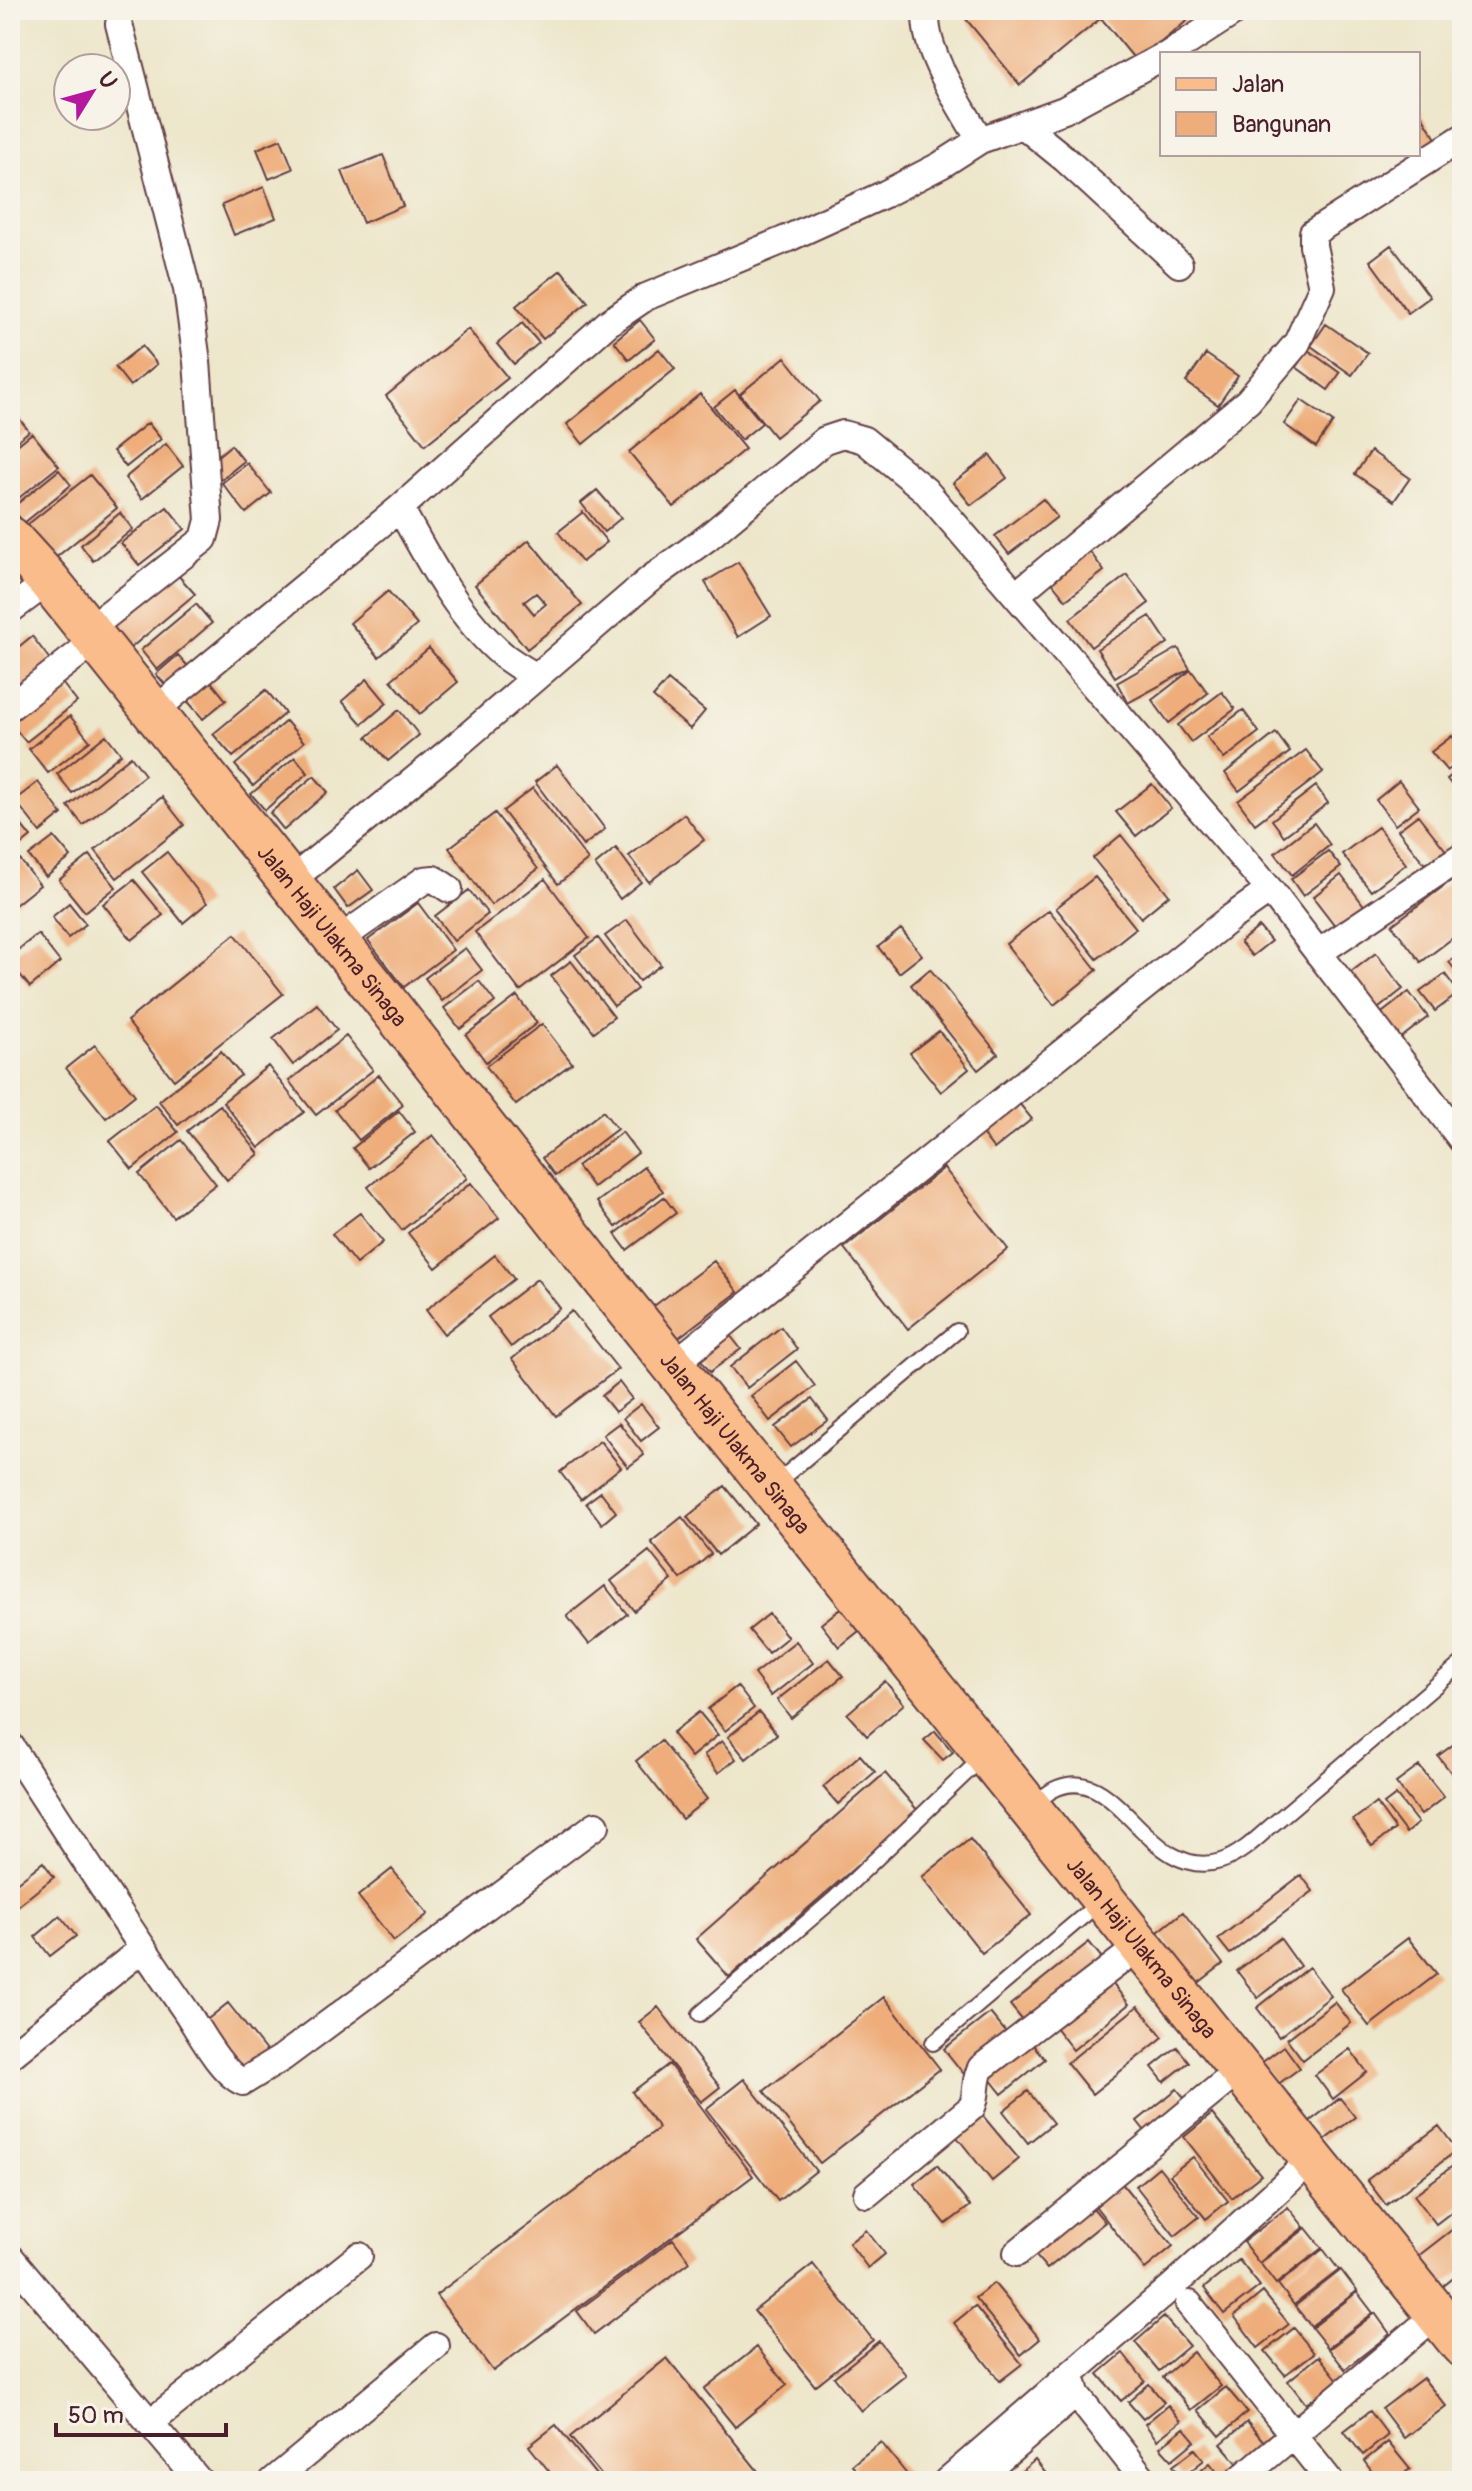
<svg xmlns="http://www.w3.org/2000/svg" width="1472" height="2491" viewBox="0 0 1472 2491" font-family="Pangolin,sans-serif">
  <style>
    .building { fill: #eead7a; fill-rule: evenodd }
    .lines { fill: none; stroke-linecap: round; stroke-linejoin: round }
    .lane-casing { stroke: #623d43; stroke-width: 18 }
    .street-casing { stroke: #623d43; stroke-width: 30 }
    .primary-casing { stroke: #623d43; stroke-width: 46 }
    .lane { stroke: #fff; stroke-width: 14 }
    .street { stroke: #fff; stroke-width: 26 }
    .primary { stroke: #f9bc8a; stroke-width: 42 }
    .labels { text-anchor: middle; stroke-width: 8; stroke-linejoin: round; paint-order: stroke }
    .street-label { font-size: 22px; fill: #4a1f2b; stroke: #f7f3e8 }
  </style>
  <rect width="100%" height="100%" fill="#f7f3e8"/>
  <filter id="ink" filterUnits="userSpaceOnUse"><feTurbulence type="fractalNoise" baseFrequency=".0125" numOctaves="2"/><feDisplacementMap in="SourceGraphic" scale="16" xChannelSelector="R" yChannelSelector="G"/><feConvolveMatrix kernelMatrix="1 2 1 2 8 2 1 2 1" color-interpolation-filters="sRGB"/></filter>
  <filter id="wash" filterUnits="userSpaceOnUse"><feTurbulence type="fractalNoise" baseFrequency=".006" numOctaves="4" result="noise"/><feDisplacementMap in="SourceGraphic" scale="32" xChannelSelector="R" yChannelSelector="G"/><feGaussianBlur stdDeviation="1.8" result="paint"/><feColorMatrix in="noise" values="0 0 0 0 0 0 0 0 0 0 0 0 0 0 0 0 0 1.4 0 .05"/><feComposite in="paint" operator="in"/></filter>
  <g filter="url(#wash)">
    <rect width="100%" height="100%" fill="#ede6ca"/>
    <g id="blocks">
      <!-- building -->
      <path class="building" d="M965,10H1200L1137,62L1101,18L1020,85L961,13Z
        M1418,109L1436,139L1418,149Z
        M281,139L293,169L269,179L257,149Z
        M383,155L403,206L363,223L342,171Z
        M264,187L276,218L234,235L222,205Z
        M1391,245L1430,297L1408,313L1370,261Z
        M561,270L588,302L543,339L516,306Z
        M640,320L655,339L629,360L614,341Z
        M522,323L539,343L514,364L497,344Z
        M1326,324L1368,353L1352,375L1311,346Z
        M468,329L508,378L425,445L386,396Z
        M142,346L157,364L130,386L115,367Z
        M659,349L675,369L583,444L567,424Z
        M1308,350L1340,373L1328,390L1296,367Z
        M1206,354L1238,376L1218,405L1186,382Z
        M785,357L820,401L775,437L740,394Z
        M735,390L762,423L741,440L714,407Z
        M700,394L745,449L674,507L629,452Z
        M1301,400L1333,422L1316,447L1284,424Z
        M14,412L29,431L10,447V414Z
        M148,423L161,439L126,467L113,451Z
        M32,433L59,466L10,505V451Z
        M166,444L183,466L142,499L125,478Z
        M231,445L244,461L221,480L208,464Z
        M1371,451L1410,478L1394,501L1355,474Z
        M990,455L1007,478L971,505L953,483Z
        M247,463L271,493L246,513L222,483Z
        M59,470L71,485L24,523L12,508Z
        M90,475L117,508L49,563L22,529Z
        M597,490L621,518L604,532L581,503Z
        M1043,499L1057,517L1009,554L995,536Z
        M167,507L185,529L139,565L121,543Z
        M583,512L607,542L582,562L558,532Z
        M120,513L133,529L93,561L81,545Z
        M529,540L582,605L527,649L475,585ZM536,593L546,604L534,614L524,602Z
        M1086,546L1104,571L1066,600L1047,576Z
        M738,562L771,616L738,637L705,582Z
        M176,573L195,594L127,651L108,630Z
        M1127,575L1149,603L1091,647L1070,619Z
        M388,591L417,625L379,657L350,623Z
        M196,604L212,623L157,670L141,650Z
        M1150,616L1168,643L1115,677L1097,649Z
        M32,636L54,665L10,700V654Z
        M429,648L458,682L420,714L391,680Z
        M1178,648L1190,669L1128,703L1117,683Z
        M178,655L192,671L170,690L156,674Z
        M1191,670L1208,693L1169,723L1152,700Z
        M208,678L226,700L203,719L185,698Z
        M59,679L77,702L26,742L10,722V718Z
        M367,679L387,703L362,724L342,701Z
        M668,680L705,711L690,729L653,697Z
        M266,690L285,713L233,757L213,734Z
        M1222,692L1235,709L1191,742L1178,725Z
        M399,710L419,735L388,761L367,737Z
        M1243,710L1259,732L1224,759L1207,737Z
        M70,716L90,741L48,773L29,749Z
        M286,721L304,742L253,786L235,765Z
        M1276,733L1290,752L1239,791L1225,773Z
        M106,735L121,754L72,793L57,774Z
        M1452,736L1462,748V760L1447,771L1431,752Z
        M1306,750L1323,772L1255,824L1238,801Z
        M131,756L145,775L83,825L68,806Z
        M295,757L308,773L265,810L251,794Z
        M557,765L605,829L583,846L535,782Z
        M1462,768V798L1447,779Z
        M314,776L328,792L284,830L270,813Z
        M1399,781L1419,807L1395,825L1376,800Z
        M38,782L62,814L40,832L15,800Z
        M1152,784L1171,808L1136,836L1116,812Z
        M1316,786L1328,803L1284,836L1272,820Z
        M533,788L588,860L558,884L503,811Z
        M162,797L184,825L117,878L95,850Z
        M10,811L31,837L10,854Z
        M495,813L538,869L491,905L449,848Z
        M684,814L704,840L649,882L629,856Z
        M1418,815L1447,852L1427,867L1398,830Z
        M1314,823L1330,845L1292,875L1275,853Z
        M1378,827L1406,864L1371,891L1342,854Z
        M1121,835L1169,895L1141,918L1093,858Z
        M54,837L71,857L46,877L29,856Z
        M616,848L641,882L620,899L595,865Z
        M1328,851L1341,867L1303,896L1291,879Z
        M167,852L207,903L183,923L142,872Z
        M90,855L116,887L85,912L59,880Z
        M17,856L40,885L10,909V861Z
        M358,870L373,890L348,908L334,889Z
        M1341,875L1368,911L1340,932L1313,897Z
        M1457,876L1462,883V931L1421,962L1392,925Z
        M1095,877L1136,928L1097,959L1056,908Z
        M545,879L589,938L520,991L475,932Z
        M134,880L163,915L132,940L103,904Z
        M469,890L488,914L454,941L435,916Z
        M69,903L86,924L68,938L52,917Z
        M418,903L453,950L404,987L368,940Z
        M1049,910L1097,970L1054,1005L1006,944Z
        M627,920L661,965L639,981L605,936Z
        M1259,927L1271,941L1252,956L1240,942Z
        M901,929L922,955L899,973L878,947Z
        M38,934L60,962L30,987L10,962V956Z
        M235,934L283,994L174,1080L127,1021Z
        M598,938L637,989L614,1006L575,955Z
        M465,948L482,970L442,1001L425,978Z
        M1376,953L1403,989L1370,1015L1342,979Z
        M1462,953V979L1449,962Z
        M571,961L614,1017L594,1032L551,976Z
        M930,969L998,1054L978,1070L911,985Z
        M1445,974L1459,993L1435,1011L1420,992Z
        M479,981L495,1002L460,1029L444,1008Z
        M1409,992L1428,1017L1393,1044L1374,1019Z
        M517,996L537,1023L486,1062L466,1035Z
        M317,1004L337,1030L293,1065L273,1039Z
        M542,1024L572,1063L516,1105L486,1066Z
        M939,1031L969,1069L941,1092L910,1053Z
        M346,1036L373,1070L316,1115L289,1081Z
        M95,1045L135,1095L106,1118L66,1068Z
        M221,1051L241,1075L178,1125L159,1101Z
        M268,1066L304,1112L259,1148L223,1102Z
        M379,1075L403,1105L359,1140L335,1110Z
        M1014,1097L1032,1119L994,1149L977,1127Z
        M156,1105L178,1132L132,1169L110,1141Z
        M220,1105L259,1154L227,1180L187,1131Z
        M399,1111L415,1132L369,1168L353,1148Z
        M603,1111L617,1129L555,1176L542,1158Z
        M622,1132L638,1153L593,1187L577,1166Z
        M433,1135L467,1178L402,1230L368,1187Z
        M181,1140L216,1184L173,1217L139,1174Z
        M644,1167L663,1191L616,1227L597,1202Z
        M944,1168L1008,1249L908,1329L844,1248Z
        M471,1183L499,1218L436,1268L408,1233Z
        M664,1197L676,1213L627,1250L615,1234Z
        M360,1213L383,1242L356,1264L332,1234Z
        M495,1255L514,1279L444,1334L426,1310Z
        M714,1261L738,1292L674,1341L650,1309Z
        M537,1279L560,1308L511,1347L488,1317Z
        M572,1311L618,1369L556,1416L512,1359Z
        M781,1327L797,1349L747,1388L730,1367Z
        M726,1330L741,1349L710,1372L696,1353Z
        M796,1361L815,1386L770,1421L751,1396Z
        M619,1382L632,1399L615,1412L602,1396Z
        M812,1399L828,1420L791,1447L775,1427Z
        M641,1404L659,1427L641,1441L623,1418Z
        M619,1423L644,1455L628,1467L603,1435Z
        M600,1441L621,1467L581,1499L560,1472Z
        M725,1486L756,1524L718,1555L687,1517Z
        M601,1492L616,1512L602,1524L586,1503Z
        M682,1517L711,1554L681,1579L651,1542Z
        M649,1551L672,1580L634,1611L611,1581Z
        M605,1586L627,1614L589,1644L567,1616Z
        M841,1608L859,1631L839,1647L821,1624Z
        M769,1614L788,1637L768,1653L749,1630Z
        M796,1641L813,1663L771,1696L754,1674Z
        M829,1659L843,1676L791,1718L777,1700Z
        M885,1681L904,1704L867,1736L847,1714Z
        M737,1686L754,1708L725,1731L708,1709Z
        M699,1712L718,1735L691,1757L672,1733Z
        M759,1712L777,1734L746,1759L728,1737Z
        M935,1731L953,1752L943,1760L924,1740Z
        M1462,1738V1786L1438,1756Z
        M661,1741L707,1799L682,1819L636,1761Z
        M722,1741L736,1759L718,1773L704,1755Z
        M860,1755L875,1772L838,1804L823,1787Z
        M1419,1766L1444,1797L1421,1815L1396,1783Z
        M885,1773L919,1812L729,1977L696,1939Z
        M1396,1795L1418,1823L1406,1833L1384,1804Z
        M1376,1803L1395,1829L1372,1846L1353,1820Z
        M970,1839L1031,1915L982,1953L922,1877Z
        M43,1862L54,1877L14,1909L10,1905V1888Z
        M392,1869L428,1914L394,1941L358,1896Z
        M1301,1875L1313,1891L1230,1954L1218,1939Z
        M1183,1912L1223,1964L1197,1984L1158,1932Z
        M60,1916L76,1936L50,1956L35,1937Z
        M1280,1938L1300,1966L1258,1998L1237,1971Z
        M1408,1938L1437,1974L1369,2026L1341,1989Z
        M1089,1942L1106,1963L1028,2027L1010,2005Z
        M1309,1967L1331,1996L1279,2037L1257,2008Z
        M1107,1977L1129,2004L1073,2050L1051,2022Z
        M884,1997L940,2069L820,2163L764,2091Z
        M1335,2002L1351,2023L1303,2060L1287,2039Z
        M228,2003L270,2056L245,2076L203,2023Z
        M1138,2006L1163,2037L1092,2094L1067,2063Z
        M658,2007L720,2087L701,2102L639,2022Z
        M990,2013L1010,2037L964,2074L944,2049Z
        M1029,2040L1045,2059L1002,2094L986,2074Z
        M1284,2046L1300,2068L1277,2085L1260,2064Z
        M1177,2047L1189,2062L1164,2082L1152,2067Z
        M1350,2049L1367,2072L1333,2099L1315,2075Z
        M669,2064L753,2176L493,2371L436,2295L659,2128L632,2092Z
        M744,2079L816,2171L778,2201L706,2109Z
        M1177,2089L1189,2104L1149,2136L1137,2121Z
        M1028,2091L1053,2123L1028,2143L1003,2111Z
        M1340,2098L1355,2117L1323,2141L1309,2122Z
        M1212,2114L1261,2175L1232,2198L1184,2137Z
        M983,2116L1019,2159L992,2181L957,2137Z
        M1439,2126L1457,2150L1386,2205L1367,2180Z
        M1193,2157L1228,2201L1206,2219L1170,2175Z
        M1462,2159V2204L1436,2224L1414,2195Z
        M937,2165L970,2206L946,2224L914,2184Z
        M1159,2167L1199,2217L1175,2236L1136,2186Z
        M1119,2180L1173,2246L1145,2269L1092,2202Z
        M1088,2202L1105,2222L1047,2269L1030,2249Z
        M1288,2207L1304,2227L1259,2263L1243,2242Z
        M1462,2222V2271L1441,2288L1417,2257Z
        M1306,2228L1322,2248L1276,2284L1260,2263Z
        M866,2230L885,2254L868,2268L849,2243Z
        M673,2239L690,2262L594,2334L577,2311Z
        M1323,2249L1339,2270L1294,2305L1278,2284Z
        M1239,2260L1260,2286L1224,2314L1204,2288Z
        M813,2264L873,2340L815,2386L754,2311Z
        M1341,2270L1357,2291L1311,2326L1295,2306Z
        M994,2283L1040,2339L1021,2355L975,2298Z
        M1263,2292L1289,2324L1258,2348L1234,2316Z
        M1357,2292L1373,2313L1328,2348L1312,2328Z
        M975,2306L1022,2364L1000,2381L954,2323Z
        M1375,2313L1390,2334L1345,2369L1329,2349Z
        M1164,2317L1189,2346L1159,2371L1135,2342Z
        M1294,2328L1314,2353L1285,2375L1265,2351Z
        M879,2341L906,2375L861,2411L834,2377Z
        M757,2347L787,2385L735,2427L704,2389Z
        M1193,2352L1221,2386L1191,2410L1163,2377Z
        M1123,2353L1145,2381L1121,2401L1098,2374Z
        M1319,2356L1338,2380L1306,2404L1288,2381Z
        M667,2358L766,2481H606L570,2437Z
        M1423,2378L1446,2406L1404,2438L1382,2409Z
        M1149,2384L1164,2402L1143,2419L1128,2402Z
        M1226,2387L1247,2412L1220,2436L1198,2410Z
        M1168,2405L1181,2421L1157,2440L1145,2424Z
        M1370,2411L1388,2435L1363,2455L1344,2431Z
        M1247,2422L1265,2443L1239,2465L1221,2444Z
        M556,2425L601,2481H557L529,2446Z
        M1184,2428L1195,2441L1172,2460L1160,2447Z
        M881,2442L909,2477L904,2481H864L852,2465Z
        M1388,2442L1410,2469L1394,2481H1379L1364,2461Z
        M1195,2449L1204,2460L1183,2477L1173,2466Z
        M1035,2460L1052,2481H1010Z
        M1210,2463L1221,2477L1216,2481H1189Z"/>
    </g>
  </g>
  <g filter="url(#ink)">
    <use href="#blocks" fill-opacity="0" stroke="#623d43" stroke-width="2"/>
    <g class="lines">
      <defs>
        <path id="lane" d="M775,1484L957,1331
          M1033,1805C1039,1800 1046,1794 1053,1790C1118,1756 1146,1884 1221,1861C1240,1855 1257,1838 1271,1826L1462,1663
          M700,2014L835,1898L983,1757
          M933,2043L1100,1902"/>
        <path id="street" d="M927,10C920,47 962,108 980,140
          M1169,54L1237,10
          M1023,125L1065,159L1179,264
          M400,508C428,559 458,617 504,656C513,663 525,670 535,676
          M1016,595L1248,401L1297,343L1322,287L1313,246V233L1462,138
          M10,610L49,581
          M88,630L204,539L209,520L197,362L187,289L119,24
          M10,707L96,640
          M153,712L400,508L608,323L646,297L784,240L885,194L941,165L980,140L1064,110L1162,57
          M289,882L456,746L649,580L707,538L825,440L843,434L864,440L925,490L1270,890
          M337,941L424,880L434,879L449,889
          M1318,953L1462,856
          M674,1364L1229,919L1270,890L1462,1140
          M10,1745C68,1834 125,1924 186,2011C199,2031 222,2074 243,2082L282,2058L596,1825
          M10,2056L142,1949
          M867,2194L972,2107C978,2094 974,2080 981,2068L1141,1945
          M1017,2253L1241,2069
          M10,2257L199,2481
          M1189,2304L1330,2481
          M1074,2386L1076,2394L1145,2481
          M150,2423L359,2256
          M273,2481L436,2346
          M947,2481L1175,2284L1311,2160
          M985,2481L984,2475L990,2468L1076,2394
          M1238,2481L1437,2314"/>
        <g id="primary">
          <path id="s1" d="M10,538L49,581L386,1002L614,1292L1462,2345"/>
        </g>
      </defs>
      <!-- lane casing -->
      <use href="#lane" class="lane-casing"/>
      <!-- street casing -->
      <use href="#street" class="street-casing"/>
      <!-- primary casing -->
      <use href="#primary" class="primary-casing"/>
      <!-- lane -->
      <use href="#lane" class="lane"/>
      <!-- street -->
      <use href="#street" class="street"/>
      <!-- primary -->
      <use href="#primary" class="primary"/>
    </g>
  </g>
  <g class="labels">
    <!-- street labels -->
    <g class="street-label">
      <text dy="8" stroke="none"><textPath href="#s1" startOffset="512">Jalan Haji Ulakma Sinaga</textPath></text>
      <text dy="8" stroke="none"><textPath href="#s1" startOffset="1160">Jalan Haji Ulakma Sinaga</textPath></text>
      <text dy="8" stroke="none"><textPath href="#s1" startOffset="1808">Jalan Haji Ulakma Sinaga</textPath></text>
    </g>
  </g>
  <!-- margin -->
  <rect width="1472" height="2491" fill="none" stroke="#f7f3e8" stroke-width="40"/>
  <!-- legend -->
  <rect x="1160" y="52" width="260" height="104" fill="#f7f3e8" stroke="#b29e9c" stroke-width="2"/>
  <rect x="1176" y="78" width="40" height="12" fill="#f9bc8a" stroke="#b29e9c" stroke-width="2"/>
  <text x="1232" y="92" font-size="24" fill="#4a1f2b">Jalan</text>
  <rect x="1176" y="112" width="40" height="24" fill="#eead7a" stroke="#b29e9c" stroke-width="2"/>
  <text x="1232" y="132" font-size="24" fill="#4a1f2b">Bangunan</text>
  <!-- north arrow -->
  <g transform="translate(92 92) rotate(53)"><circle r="38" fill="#f7f3e8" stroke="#b29e9c" stroke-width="2"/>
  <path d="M0-6L14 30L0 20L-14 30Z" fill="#b5179e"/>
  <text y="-12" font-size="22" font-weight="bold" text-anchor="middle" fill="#4a1f2b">U</text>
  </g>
  <!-- scale -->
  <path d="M56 2423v12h170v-12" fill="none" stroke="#4a1f2b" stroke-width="4"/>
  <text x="68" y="2423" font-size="24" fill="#4a1f2b" stroke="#f7f3e8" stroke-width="6" paint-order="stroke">50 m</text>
</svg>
